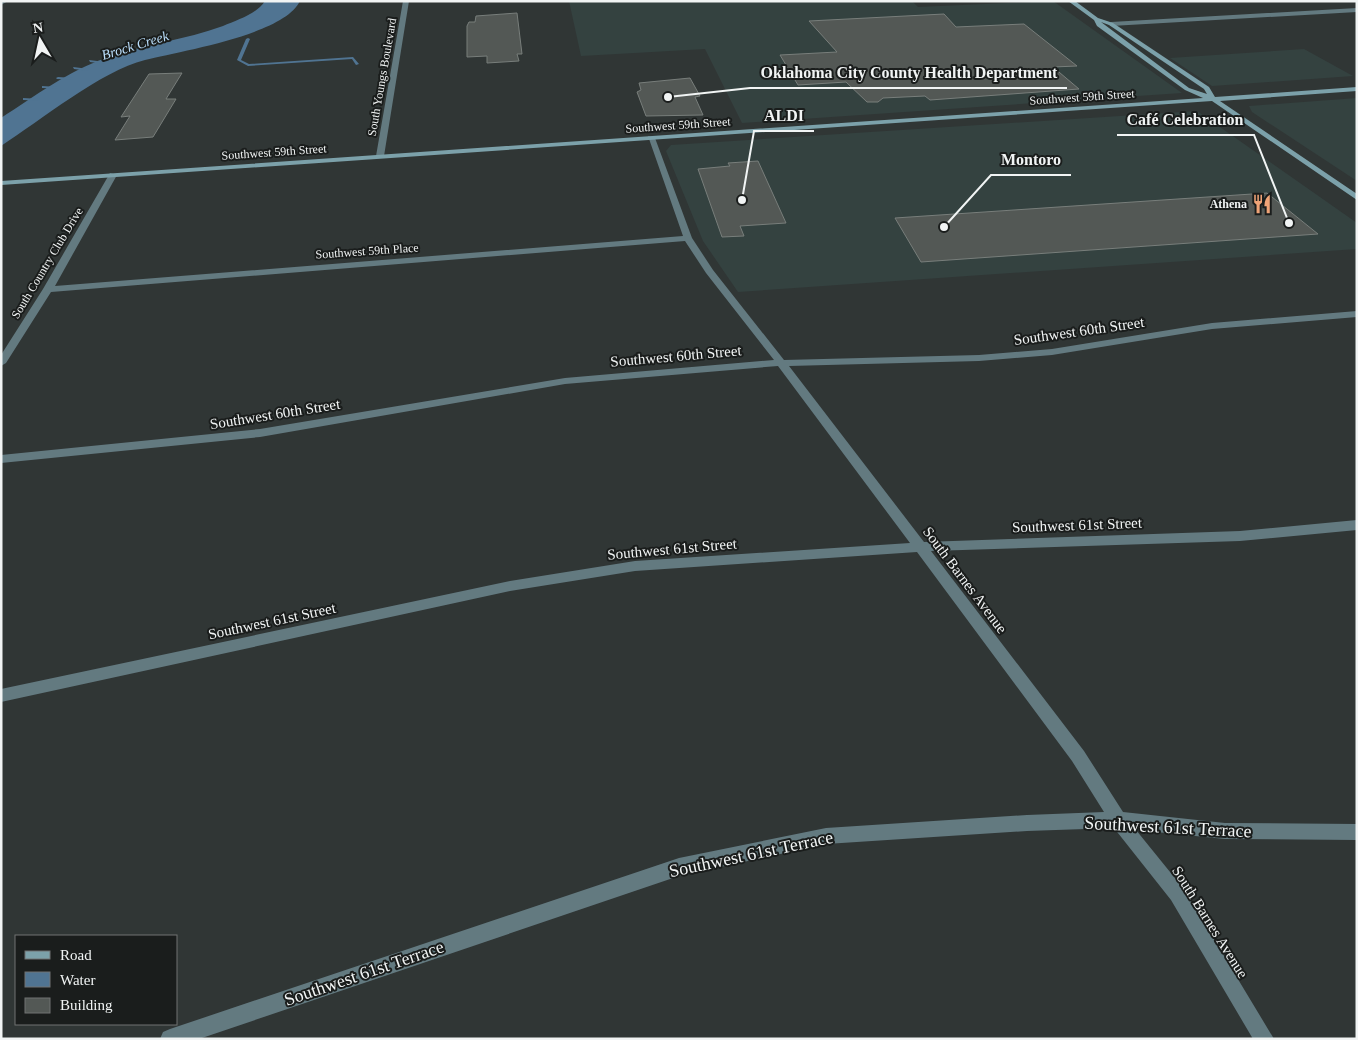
<svg xmlns="http://www.w3.org/2000/svg" width="1358" height="1040" viewBox="0 0 1358 1040" font-family="'Times New Roman',serif">
  <style>
    .built { fill: #344240 }
    .water { fill: #507492 }
    .lines { fill: none; stroke-linecap: round; stroke-linejoin: round }
    .stream { fill: #507492; fill-rule: evenodd }
    .building { fill: #535855; stroke: #787e7b }
    .minor { fill: #637a80; fill-rule: evenodd }
    .tertiary { fill: #637a80; fill-rule: evenodd }
    .secondary { fill: #7ca1aa; fill-rule: evenodd }
    .labels { text-anchor: middle; stroke-width: 4; stroke-linejoin: round; paint-order: stroke }
    .far-street-label { font-size: 12px; fill: #f1f4f4; stroke: #1a1d1c }
    .far-poi-label { font-size: 12px; font-weight: bold; fill: #f1f4f4; stroke: #1a1d1c; text-anchor: end }
    .far-water-label { font-size: 14px; font-style: italic; fill: #b9ddfa; stroke: #1a1d1c }
    .street-label { font-size: 15px; fill: #f1f4f4; stroke: #1a1d1c }
    .near-street-label { font-size: 18px; fill: #f1f4f4; stroke: #1a1d1c }
    .leader { fill: none; stroke: #f1f4f4; stroke-width: 2 }
    .callout-dot { fill: #f1f4f4; stroke: #1a1d1c; stroke-width: 2 }
    .callout-label { font-size: 16px; text-anchor: middle; font-weight: bold; fill: #f1f4f4; stroke: #1a1d1c; stroke-width: 4; stroke-linejoin: round; paint-order: stroke }
  </style>
  <rect width="100%" height="100%" fill="#303635"/>
  <!-- built -->
  <path class="built" d="M569,1H912L918,7L1053,1L1182,93L742,123L705,49L581,56Z
    M1304,49L1353,76L1212,86L1170,58Z
    M1357,98V181L1252,112L1249,106Z
    M1197,111L1357,223V249L738,292L703,241L666,151L671,145Z"/>
  <!-- water -->
  <path class="water" d="M265,1H300C284,35 180,51 145,60C101,71 41,120 1,146V118C35,96 68,71 106,58C145,44 185,40 223,26C237,20 257,14 265,1Z"/>
  <g class="lines">
    <!-- stream -->
    <path class="stream" d="M248,38L250,39L241,60L249,64L353,57L359,64L356,65L352,59L248,66L237,60L246,39Z
      M89,60L105,62L107,63L105,64L90,62Z
      M73,67L89,69L91,70L89,71L74,69Z
      M58,77L73,78L75,79L73,80L57,79L56,78Z
      M42,86L58,87L60,88L58,89L43,88H42Z
      M23,98L40,99L42,100L40,101L24,100H23Z"/>
  </g>
  <!-- building -->
  <path class="building" d="M517,13L522,54H517L519,61L487,63V56L467,57V26L469,22H475L476,16Z
    M944,14L956,27L1024,24L1077,66L1053,67L1079,89L930,100L925,96L883,98L878,102H867L846,82L798,85L780,55L837,52L809,21Z
    M182,73L166,99H176L153,137L115,140L130,116L121,117L149,74Z
    M690,78L700,96L695,97L703,115L646,116L637,92L641,90L639,83Z
    M758,161L786,223L740,226L744,236L722,237L698,169L730,166L728,163Z
    M1267,193L1318,234L921,262L895,218Z"/>
  <g class="lines">
    <!-- minor -->
    <path class="minor" d="M403,1H409L384,156L380,158L376,156Z
      M1357,8V12L1111,26L1108,24L1111,22Z
      M648,136L655,138L692,238L713,270L784,360L979,355L1052,349L1212,323L1357,311V317L1212,329L1052,355L979,361L789,366L924,542L1240,531L1357,520V530L1240,541L931,551L1084,751L1123,812L1225,823L1357,824V840L1225,839L1136,830L1183,888L1274,1039H1253L1171,900L1114,828L1027,831L826,844L679,876L199,1039H160L163,1032L170,1029L679,858L826,828L1027,815L1104,812L1072,761L917,552L635,571L510,591L1,702V689L510,581L635,561L910,543L778,366L565,384L260,437L1,463V455L260,429L565,378L774,360L706,273L685,241L51,292L6,363L1,366V355L43,289L110,173L117,175L55,286L683,236Z"/>
    <!-- tertiary -->
    <path class="tertiary" d="M1,1H8L1,5Z"/>
    <!-- secondary -->
    <path class="secondary" d="M1068,1H1075L1098,18L1113,23L1209,87L1215,97L1357,87V91L1220,101L1357,194V200L1212,101L1,185V181L1203,98L1185,90L1097,26L1094,20ZM1101,22L1109,25L1204,89L1207,94L1189,88Z"/>
  </g>
  <!-- icons -->
  <defs>
    <symbol id="restaurant-bare" viewBox="-9 -9 18 18"><path d="M-5-6h1v4h1v-4h1v4h1v-4h1v5L-1.5 .5V6h-2V.5L-5-1ZM5-6V6H3V1.5H1.5Q1.5-4 5-6Z" fill="#efa377" stroke="#1a1d1c" stroke-width="2.5" paint-order="stroke"/></symbol>
  </defs>
  <g fill-rule="evenodd">
    <use href="#restaurant-bare" x="1248" y="190" width="28" height="28"/>
  </g>
  <g class="labels">
    <!-- far-street labels -->
    <g class="far-street-label">
      <text transform="translate(382 77) rotate(-80)" y="4">South Youngs Boulevard</text>
      <text transform="translate(1082 97) rotate(-4)" y="4">Southwest 59th Street</text>
      <text transform="translate(678 125) rotate(-4)" y="4">Southwest 59th Street</text>
      <text transform="translate(274 152) rotate(-4)" y="4">Southwest 59th Street</text>
      <text transform="translate(367 251) rotate(-4)" y="4">Southwest 59th Place</text>
      <text transform="translate(47 263) rotate(-59)" y="4">South Country Club Drive</text>
    </g>
    <!-- far-poi labels -->
    <g class="far-poi-label">
      <text x="1247" y="208">Athena</text>
    </g>
    <!-- far-water labels -->
    <g class="far-water-label">
      <text transform="translate(135 45) rotate(-17)" y="5">Brock Creek</text>
    </g>
    <!-- street labels -->
    <g class="street-label">
      <text transform="translate(1079 331) rotate(-8)" y="5">Southwest 60th Street</text>
      <text transform="translate(676 356) rotate(-5)" y="5">Southwest 60th Street</text>
      <text transform="translate(275 414) rotate(-9)" y="5">Southwest 60th Street</text>
      <text transform="translate(1077 525) rotate(-2)" y="5">Southwest 61st Street</text>
      <text transform="translate(672 549) rotate(-5)" y="5">Southwest 61st Street</text>
      <text transform="translate(965 580) rotate(53)" y="5">South Barnes Avenue</text>
      <text transform="translate(272 621) rotate(-12)" y="5">Southwest 61st Street</text>
      <text transform="translate(1210 922) rotate(58)" y="5">South Barnes Avenue</text>
    </g>
    <!-- near-street labels -->
    <g class="near-street-label">
      <text transform="translate(1168 827) rotate(3)" y="6">Southwest 61st Terrace</text>
      <text transform="translate(751 854) rotate(-12)" y="6">Southwest 61st Terrace</text>
      <text transform="translate(364 973) rotate(-19)" y="6">Southwest 61st Terrace</text>
    </g>
  </g>
  <!-- callouts -->
  <path class="leader" d="M668 97L750 88H1067M742 200L754 131H814M1289 223L1254 135H1117M944 227L991 175H1071"/>
  <g class="callout-dot">
    <circle cx="668" cy="97" r="5"/>
    <circle cx="742" cy="200" r="5"/>
    <circle cx="1289" cy="223" r="5"/>
    <circle cx="944" cy="227" r="5"/>
  </g>
  <g class="callout-label">
    <text x="909" y="78">Oklahoma City County Health Department</text>
    <text x="784" y="121">ALDI</text>
    <text x="1185" y="125">Café Celebration</text>
    <text x="1031" y="165">Montoro</text>
  </g>
  <!-- border -->
  <rect width="1358" height="1040" fill="none" stroke="#f1f4f4" stroke-width="5"/>
  <!-- legend -->
  <rect x="15" y="935" width="162" height="90" fill="#1a1d1c" stroke="#707372"/>
  <rect x="25" y="951" width="25" height="8" fill="#7ca1aa" stroke="#707372"/>
  <text x="60" y="960" font-size="15" fill="#f1f4f4">Road</text>
  <rect x="25" y="972" width="25" height="15" fill="#507492" stroke="#707372"/>
  <text x="60" y="985" font-size="15" fill="#f1f4f4">Water</text>
  <rect x="25" y="998" width="25" height="15" fill="#535855" stroke="#707372"/>
  <text x="60" y="1010" font-size="15" fill="#f1f4f4">Building</text>
  <!-- north arrow -->
  <g transform="translate(40 40) rotate(351)" stroke="#1a1d1c" stroke-width="4" paint-order="stroke">
  <path d="M0-4L9 19L0 12L-9 19Z" fill="#f1f4f4"/>
  <text y="-8" font-size="14" font-weight="bold" text-anchor="middle" fill="#f1f4f4">N</text>
  </g>
</svg>
